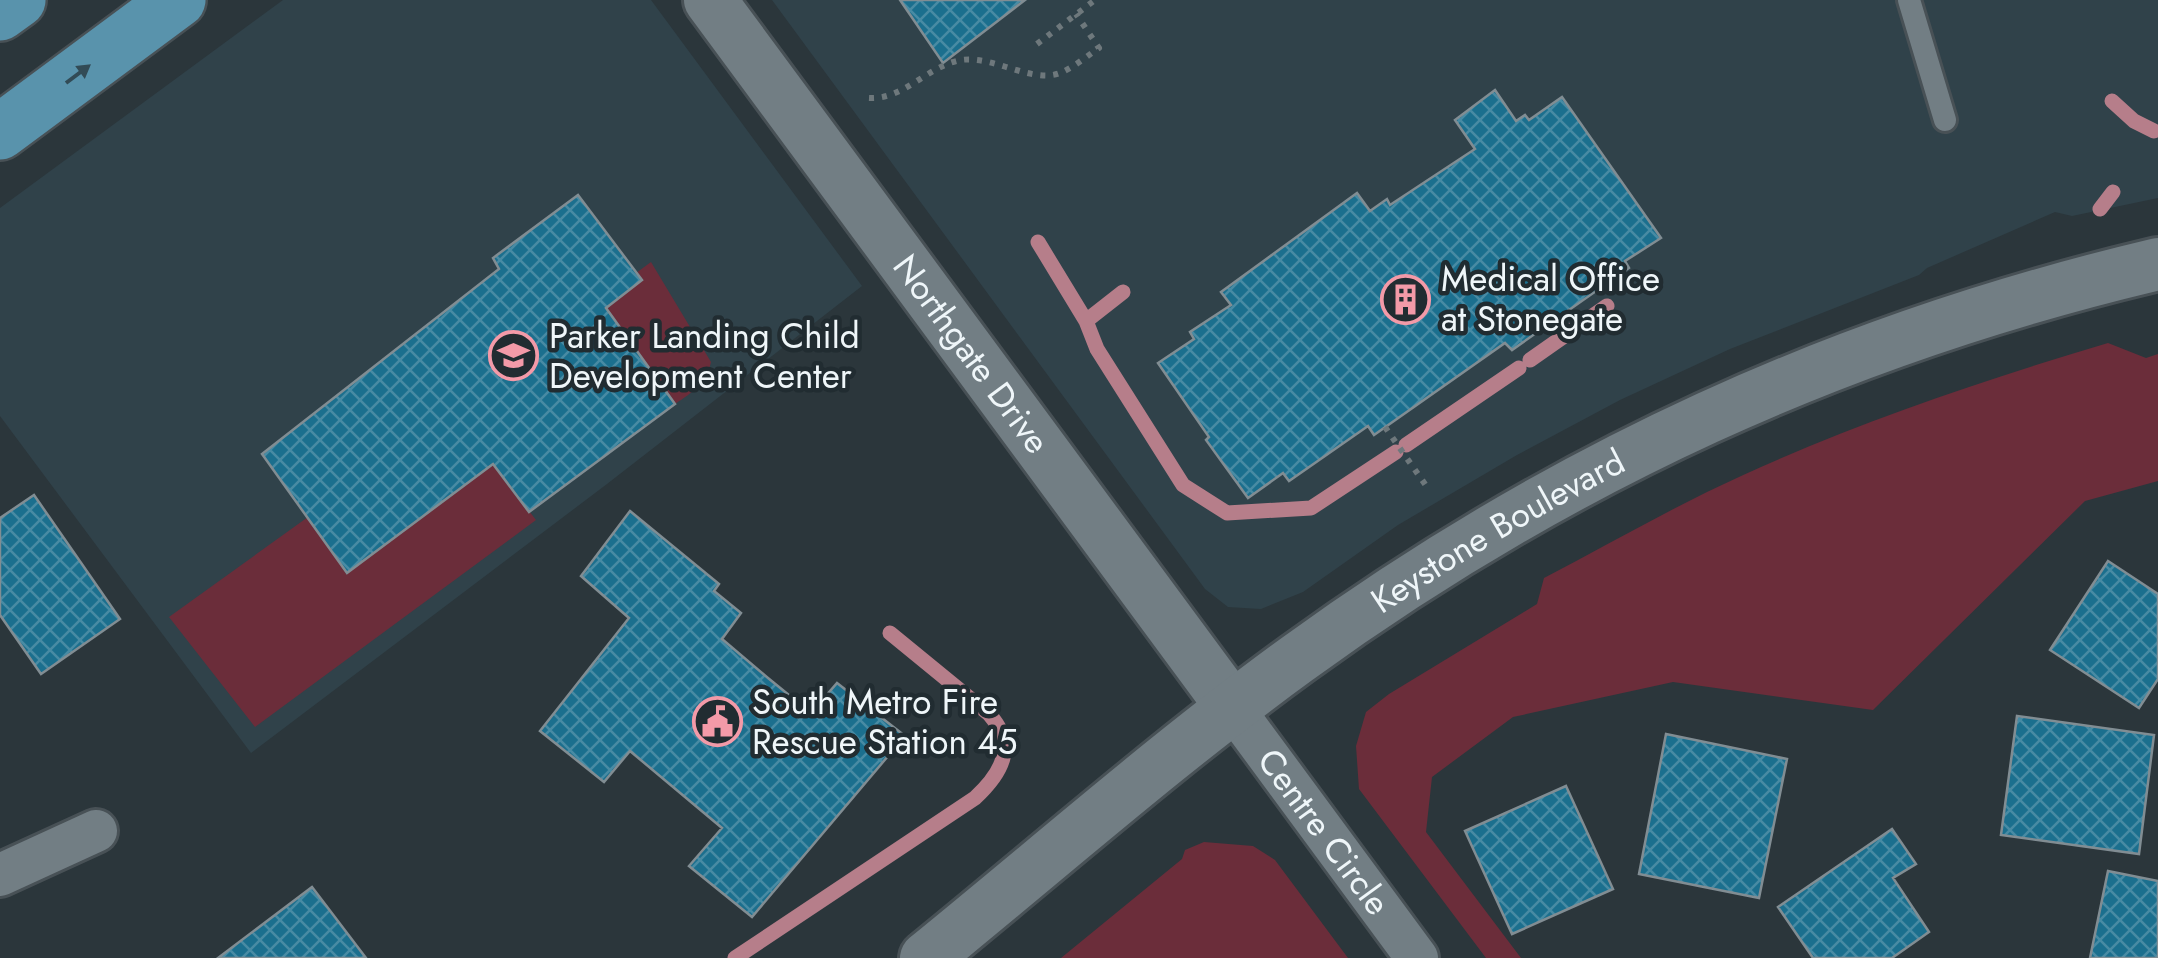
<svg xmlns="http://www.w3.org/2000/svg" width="2158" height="958" viewBox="0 0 2158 958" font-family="Jost,sans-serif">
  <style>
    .built { fill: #30424a }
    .green { fill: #6b2d3a }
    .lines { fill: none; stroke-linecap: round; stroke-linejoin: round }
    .stream { stroke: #b67e8a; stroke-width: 15 }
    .building { fill: url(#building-cross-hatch); stroke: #818d93; stroke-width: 2.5 }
    .service-casing { stroke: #485156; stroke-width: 28 }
    .minor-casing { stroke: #485156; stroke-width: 48 }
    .tertiary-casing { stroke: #485156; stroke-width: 58 }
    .primary-casing { stroke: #485156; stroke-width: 60 }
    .path { stroke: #6e787c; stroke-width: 6; stroke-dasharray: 5 8; stroke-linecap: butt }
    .service { stroke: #727e84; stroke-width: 22 }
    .minor { stroke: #727e84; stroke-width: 42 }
    .tertiary { stroke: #727e84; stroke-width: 52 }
    .primary { stroke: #5993ac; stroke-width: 55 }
    .oneway { fill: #324b56 }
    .labels { text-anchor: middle; stroke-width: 9; stroke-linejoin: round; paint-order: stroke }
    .poi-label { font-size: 35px; fill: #eff6f9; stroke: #212c31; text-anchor: start }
    .street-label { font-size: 35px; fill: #eff6f9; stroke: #212c31 }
  </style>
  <defs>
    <pattern id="building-cross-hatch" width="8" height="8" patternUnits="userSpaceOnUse" patternTransform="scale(2.5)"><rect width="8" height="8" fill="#1b6f8e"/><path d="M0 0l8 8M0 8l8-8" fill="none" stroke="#488ba4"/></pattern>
  </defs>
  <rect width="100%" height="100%" fill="#2b363b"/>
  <!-- built -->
  <path class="built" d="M283,0H651L862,286L607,484L251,753L0,416V208Z
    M772,0H2158V198L2072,216L2055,212L1927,268L1919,275L1730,349L1620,400L1517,455L1398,525L1303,592L1261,609L1228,607L1205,589Z"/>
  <!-- green -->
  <path class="green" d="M651,262L711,362C706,384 693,392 675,404L606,308L642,280L636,273Z
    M2108,343L2146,358L2158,354V481L2085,501L1873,710L1673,682L1513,717L1432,777L1426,832L1521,958H1486L1359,789L1356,746L1366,712L1389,694L1537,604L1544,578C1598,550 1652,519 1707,492C1835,430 1971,384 2108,343Z
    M493,464L536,520L255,727L169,617L308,517L348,572Z
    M1204,842L1253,846L1275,860L1348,958H1061L1182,859L1185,850Z"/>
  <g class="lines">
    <!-- stream -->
    <path class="stream" d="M2112,101L2134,121L2154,131
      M2100,209L2113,192
      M1038,242L1086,321L1097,349L1183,485L1227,513L1311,508L1396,452
      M1086,321L1123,292
      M1530,360L1607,306
      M1406,445L1519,368
      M735,958L975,798C1003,772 1017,745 989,714L890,633"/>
  </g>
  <!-- building -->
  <path class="building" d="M900,0H1025L943,63Z
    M1495,90L1516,121L1525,115L1529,120L1562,97L1661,238L1625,261L1629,268L1512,350L1505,343L1374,435L1368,426L1289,481L1283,473L1248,498L1206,440L1209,437L1158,363L1194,339L1190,332L1231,305L1221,292L1357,193L1370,211L1387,199L1390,205L1475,149L1455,120Z
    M578,195L642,280L606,308L675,404L529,512L493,464L347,573L262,454L499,269L493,258Z
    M34,495L120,619L41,674L0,615V518Z
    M630,511L719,584L714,591L741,613L722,639L768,678L811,713L837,683L905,736L752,917L689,866L722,828L630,751L604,782L540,731L629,618L581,576Z
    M2108,561L2158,594V679L2139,708L2050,650Z
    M2017,716L2154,735L2139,854L2001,835Z
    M1666,734L1787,759L1759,898L1639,874Z
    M1566,786L1613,889L1512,934L1465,831Z
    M1892,829L1916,864L1893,878L1929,932L1892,958H1813L1778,907Z
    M2108,871L2158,881V958H2090Z
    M312,887L366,958H218Z"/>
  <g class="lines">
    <defs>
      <path id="service" d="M1909,0L1945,120"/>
      <g id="minor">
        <path id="s1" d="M1232,707L1417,958"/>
        <path d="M0,875L96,831"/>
      </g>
      <g id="tertiary">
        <path id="s2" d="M710,0L1232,707"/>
        <path id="s3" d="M926,958C1049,858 1169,752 1297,659C1561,467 1841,339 2158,264"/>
      </g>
      <path id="primary" d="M0,13L18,0
        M0,132L178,0"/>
    </defs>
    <!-- service casing -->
    <use href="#service" class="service-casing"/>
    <!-- minor casing -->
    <use href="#minor" class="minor-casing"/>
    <!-- tertiary casing -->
    <use href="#tertiary" class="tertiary-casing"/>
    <!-- primary casing -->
    <use href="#primary" class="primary-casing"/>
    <!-- path -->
    <path class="path" d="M1037,44L1095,0
      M869,98C904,100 927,66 961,60C992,55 1033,84 1060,73C1073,68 1087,56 1099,48L1076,14
      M1385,427L1427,487"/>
    <!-- service -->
    <use href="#service" class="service"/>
    <!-- minor -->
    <use href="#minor" class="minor"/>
    <!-- tertiary -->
    <use href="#tertiary" class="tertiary"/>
    <!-- primary -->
    <use href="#primary" class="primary"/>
  </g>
  <!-- one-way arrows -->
  <defs><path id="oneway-solid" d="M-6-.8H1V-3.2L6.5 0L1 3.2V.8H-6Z" transform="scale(2.5)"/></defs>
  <use class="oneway" href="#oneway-solid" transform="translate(78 74) rotate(-37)"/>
  <!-- icons -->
  <defs>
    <symbol id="building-ring" viewBox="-11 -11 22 22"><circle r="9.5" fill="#212c31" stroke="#f39aa8" stroke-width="1.5"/><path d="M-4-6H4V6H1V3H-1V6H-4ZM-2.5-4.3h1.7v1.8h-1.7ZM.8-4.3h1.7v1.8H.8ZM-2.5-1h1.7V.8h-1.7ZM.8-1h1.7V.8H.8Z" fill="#f39aa8"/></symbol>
    <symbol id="school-ring" viewBox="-11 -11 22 22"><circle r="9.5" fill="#212c31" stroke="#f39aa8" stroke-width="1.5"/><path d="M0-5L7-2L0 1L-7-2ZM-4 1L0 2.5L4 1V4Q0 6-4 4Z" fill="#f39aa8"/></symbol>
    <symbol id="civic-ring" viewBox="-11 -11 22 22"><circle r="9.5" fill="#212c31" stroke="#f39aa8" stroke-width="1.5"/><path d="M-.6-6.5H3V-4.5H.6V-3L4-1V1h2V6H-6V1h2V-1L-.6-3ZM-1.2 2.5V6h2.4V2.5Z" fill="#f39aa8"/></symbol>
  </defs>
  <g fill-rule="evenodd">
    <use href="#building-ring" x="1378" y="272" width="55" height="55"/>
    <use href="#school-ring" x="486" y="328" width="55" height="55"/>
    <use href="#civic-ring" x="690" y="694" width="55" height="55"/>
  </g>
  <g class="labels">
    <!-- poi labels -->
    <g class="poi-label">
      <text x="1441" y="291">Medical Office<tspan x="1441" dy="40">at Stonegate</tspan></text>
      <text x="549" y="348">Parker Landing Child<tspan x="549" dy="40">Development Center</tspan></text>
      <text x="752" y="714">South Metro Fire<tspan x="752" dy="40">Rescue Station 45</tspan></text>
    </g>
    <!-- street labels -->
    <g class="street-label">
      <text dy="12" stroke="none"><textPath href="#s2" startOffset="440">Northgate Drive</textPath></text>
      <text dy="12" stroke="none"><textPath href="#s3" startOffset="715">Keystone Boulevard</textPath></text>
      <text dy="12" stroke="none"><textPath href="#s1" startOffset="155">Centre Circle</textPath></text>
    </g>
  </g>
</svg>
